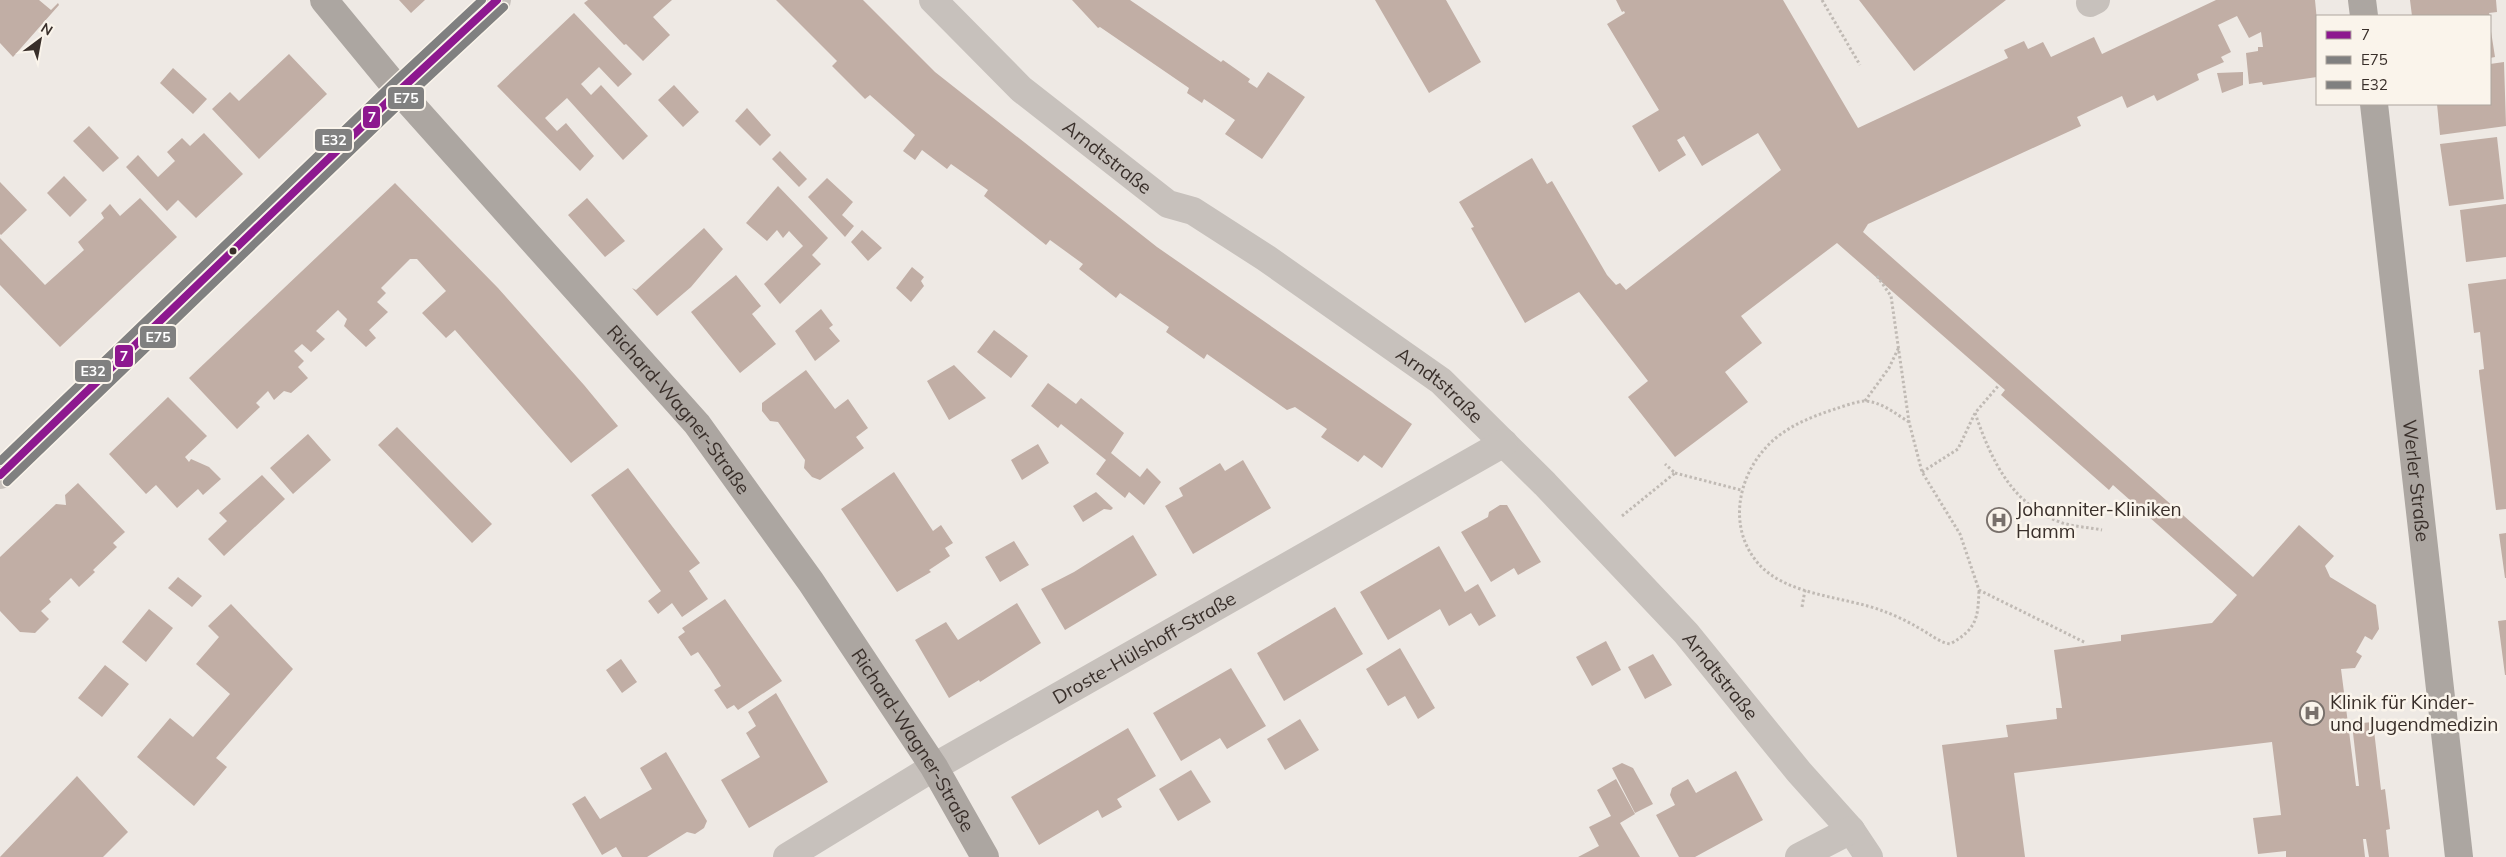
<svg xmlns="http://www.w3.org/2000/svg" width="2506" height="857" viewBox="0 0 2506 857" font-family="Mulish,sans-serif">
  <style>
    .building { fill: #c1aea5 }
    .lines { fill: none; stroke-linecap: round; stroke-linejoin: round }
    .path { stroke: #c0bab4; stroke-width: 3; stroke-dasharray: 2.5 2.5; stroke-linecap: butt }
    .minor { stroke: #c7c1bc; stroke-width: 28 }
    .major { stroke: #aca6a1; stroke-width: 28 }
    .bus-1-casing { stroke: #faf4eb; stroke-width: 11 }
    .bus-2-casing { stroke: #faf4eb; stroke-width: 11 }
    .bus-3-casing { stroke: #faf4eb; stroke-width: 11 }
    .bus-1 { stroke: #8d188f; stroke-width: 8 }
    .bus-2 { stroke: #808080; stroke-width: 8 }
    .bus-3 { stroke: #808080; stroke-width: 8 }
    .bus-dot { fill: #392f2a; stroke: #faf4eb; stroke-width: 2 }
    .labels { text-anchor: middle; stroke-width: 5; stroke-linejoin: round; paint-order: stroke }
    .street-label { font-size: 19px; fill: #392f2a; stroke: #faf4eb }
    .poi-label { font-size: 19px; fill: #392f2a; stroke: #faf4eb; text-anchor: start }
    .line-badge { stroke: #faf4eb; stroke-width: 2 }
    .badge-label { font-size: 14px; text-anchor: middle; font-weight: bold; fill: #fff }
  </style>
  <rect width="100%" height="100%" fill="#eee9e4"/>
  <!-- building -->
  <path class="building" d="M0,0H39L51,10L58,3L59,5L13,57L0,43Z
    M399,0H425L411,13Z
    M588,0H672L653,17L670,35L643,61L626,44L624,45L584,3Z
    M776,0H863L935,72L1157,247L1412,424L1382,468L1364,455L1358,462L1321,437L1327,429L1295,407L1287,410L1207,354L1204,359L1166,332L1169,327L1120,293L1116,298L1079,269L1083,264L1050,240L1046,245L984,196L988,190L951,164L947,169L922,150L915,160L903,151L915,135L870,95L865,99L832,66L837,61Z
    M1072,0H1130L1221,62L1223,60L1250,79L1248,82L1257,88L1268,72L1305,97L1262,159L1225,134L1235,120L1204,99L1202,103L1187,93L1189,88L1100,27L1098,28Z
    M1375,0H1446L1481,62L1429,93Z
    M1616,0H1783L1858,128L2008,58L2004,50L2024,41L2028,49L2043,42L2051,57L2094,37L2102,54L2216,0H2315L2317,21V77L2263,85L2262,82L2249,84L2246,53L2258,51V47H2263L2261,32L2249,38L2237,16L2218,25L2231,52L2221,57L2224,62L2197,74L2199,80L2157,101L2154,95L2127,108L2122,96L2077,117L2081,126L1868,224L1863,232L2253,577L2299,525L2334,556L2325,566L2330,577L2376,605L2379,629L2372,640L2365,636L2356,652L2362,656L2355,668L2341,669L2356,786H2359L2352,724L2373,722L2381,790L2385,789L2390,829L2386,830L2389,857H2369L2366,839H2363L2365,857H2286V851L2258,854L2253,818L2281,815L2272,742L2014,773L2025,857H1957L1942,745L2008,737L2006,725L2057,719L2056,708H2062L2054,650L2121,641V635L2212,623L2237,595L2113,485L2109,490L2001,395L2005,390L1837,243L1741,316L1762,343L1725,372L1748,402L1675,457L1628,397L1648,381L1579,292L1525,323L1471,228L1474,227L1459,202L1532,158L1547,184L1552,181L1607,275L1616,285L1620,283L1626,290L1781,170L1758,133L1702,166L1684,136L1677,140L1686,155L1659,172L1632,126L1659,110L1607,24L1625,13L1624,11L1622,12Z
    M1859,0H2006L1914,71Z
    M2410,0H2496L2497,12L2489,13L2490,16H2412Z
    M574,13L632,74L618,87L599,67L581,84L591,95L601,85L648,136L623,160L567,98L545,118L557,131L566,123L594,156L580,171L497,86Z
    M2490,25L2495,57L2490,58Z
    M289,54L327,94L259,159L212,109L230,92L239,101Z
    M2504,62L2506,126L2440,135L2437,104H2490V64Z
    M173,68L207,99L193,114L160,83Z
    M2243,72V85L2222,93L2217,73Z
    M674,85L699,112L683,127L658,100Z
    M747,108L771,135L760,146L735,121Z
    M89,126L119,158L103,172L73,141Z
    M204,133L243,174L196,218L178,200L167,211L126,167L138,155L158,177L175,161L167,152L182,138L190,146Z
    M2497,137L2504,199L2449,206L2440,144Z
    M780,151L807,179L799,187L772,159Z
    M64,176L87,200L70,217L47,193Z
    M827,178L853,202L842,215L854,226L845,237L808,197Z
    M0,182L27,210L1,235L0,234Z
    M395,183L498,288L584,385L618,426L571,463L455,330L446,338L422,313L446,291L417,259H410L381,288L386,293L377,302L388,312L369,330L376,338L366,347L344,326L347,319L338,310L316,331L325,339L311,352L302,344L294,351L304,361L298,367L308,378L291,393L284,391L274,400L268,391L256,403L260,407L237,429L189,378Z
    M778,186L828,238L812,255L821,264L780,304L764,284L803,246L789,231L783,238L777,230L767,241L746,223Z
    M140,198L177,237L60,347L0,285V238L45,285L84,250L78,242L104,218L101,213L110,204L120,216Z
    M587,198L625,241L605,257L568,215Z
    M2506,204V257L2466,262L2460,210Z
    M704,228L723,249L691,287L657,316L632,288L636,290Z
    M862,230L882,248L868,261L851,242Z
    M912,267L924,277L921,281L924,286L911,302L896,288Z
    M736,275L761,306L752,314L776,344L740,373L691,312Z
    M2506,279V509L2496,510L2479,372V370L2484,369L2480,332L2474,333L2468,284Z
    M821,309L833,325L829,328L840,341L815,361L795,331Z
    M994,330L1028,356L1011,378L977,352Z
    M954,365L986,398L949,420L927,381Z
    M806,370L835,409L848,399L868,428L856,437L864,448L820,480L812,477L804,468L805,460L778,422L770,421L762,411V403Z
    M1048,383L1076,404L1081,398L1124,433L1111,453L1140,477L1147,468L1161,482L1144,505L1129,492L1125,498L1096,474L1106,460L1061,424L1058,428L1031,406Z
    M168,397L207,436L185,457L189,462L191,459L209,467L221,479L203,495L198,489L177,508L156,485L146,494L109,454Z
    M397,427L492,524L472,543L378,445Z
    M308,434L331,460L293,494L270,468Z
    M1038,444L1049,463L1022,480L1011,460Z
    M1243,460L1271,508L1193,554L1165,506L1183,496L1179,488L1220,463L1225,471Z
    M628,468L700,563L689,571L708,599L682,617L672,603L658,614L648,601L661,591L591,495Z
    M894,472L933,531L941,525L953,543L945,548L950,556L929,570L931,572L897,592L841,509Z
    M262,475L285,499L224,556L208,539L227,521L219,513Z
    M78,483L125,532L113,543L117,547L93,570L95,572L79,587L71,578L49,599L51,602L41,611L49,619L35,633L20,632L0,611V557L56,504L66,505L65,495Z
    M1096,492L1113,508L1111,510L1104,509L1083,522L1073,506Z
    M1500,505H1507L1541,562L1518,575L1514,568L1491,582L1461,532L1488,517L1489,512Z
    M2506,533V578H2505L2499,534Z
    M1133,535L1157,575L1065,630L1041,589L1074,572Z
    M1014,541L1029,565L1000,582L985,557Z
    M1439,546L1465,592L1478,584L1496,616L1479,626L1471,613L1449,626L1440,609L1388,640L1360,592Z
    M178,577L202,596L192,607L168,588Z
    M725,599L782,681L738,710L734,705L727,709L714,690L721,686L710,669L698,652L691,656L678,637L685,632L682,628Z
    M1017,603L1041,643L980,682L979,680L949,698L915,640L946,622L958,640Z
    M231,604L293,669L216,758L227,767L194,806L137,757L170,718L193,737L230,694L196,664L219,637L208,626Z
    M1335,607L1363,654L1284,701L1257,653Z
    M149,609L173,628L146,662L122,642Z
    M2506,620V675H2505L2498,621Z
    M1606,641L1621,670L1592,686L1576,657Z
    M1400,648L1435,708L1418,719L1405,696L1388,706L1366,669Z
    M1653,654L1672,685L1645,699L1628,667Z
    M621,659L637,682L622,693L606,670Z
    M105,665L129,684L102,717L78,698Z
    M1231,668L1266,726L1227,749L1220,738L1181,761L1153,713Z
    M776,693L828,782L749,828L721,780L760,757L746,733L756,726L748,712Z
    M1300,719L1319,750L1285,770L1267,739Z
    M1128,728L1156,776L1117,799L1122,807L1102,818L1098,810L1039,845L1011,797Z
    M666,752L707,821L704,828L695,834L687,832L647,857H622L616,847L602,855L572,804L585,796L600,819L652,789L640,768Z
    M1622,763L1633,768L1653,804L1635,813L1612,768Z
    M1191,770L1211,802L1178,821L1159,789Z
    M1736,771L1763,820L1695,857H1679L1656,815L1675,805L1670,795L1672,788L1688,779L1696,793Z
    M77,776L128,832L103,857H0Z
    M1616,779L1635,814L1620,823L1640,857H1578L1599,846L1589,827L1611,816L1597,790Z"/>
  <g class="lines">
    <!-- path -->
    <path class="path" d="M1822,0L1860,65
      M1877,276L1891,296L1909,422L1922,472L1960,534L1979,590L2086,643
      M1865,401L1889,368L1899,347
      M1975,413C1991,459 2011,504 2060,522C2073,527 2088,527 2102,530
      M1909,422C1896,414 1880,401 1864,401C1855,402 1844,406 1835,409C1814,416 1795,423 1777,437C1740,467 1725,523 1757,562C1785,596 1844,596 1883,611C1894,615 1907,621 1917,627C1929,633 1938,642 1950,644C1977,629 1978,618 1979,590
      M1922,472L1958,449L1975,413L1999,385
      M1675,473L1741,490
      M1622,516L1675,473L1665,464
      M1802,607L1805,590"/>
    <!-- minor -->
    <g class="minor">
      <path id="s1" d="M933,0L1021,89L1168,204L1193,211L1266,258L1441,381L1545,484L1686,633L1799,772L1851,830L1869,857"/>
      <path d="M2090,3L2096,0"/>
      <path d="M0,475L399,91L497,0"/>
      <path id="s2" d="M787,857L934,767L1504,443"/>
      <path d="M1799,857L1851,830"/>
    </g>
    <!-- major -->
    <g class="major">
      <path id="s3" d="M324,0L399,91L697,424L811,582L934,767L985,857"/>
      <path d="M2362,0L2364,16"/>
      <path id="s4" d="M2374,104L2459,857"/>
    </g>
    <defs>
      <path id="bus-1" d="M0,475L399,91L497,0"/>
      <path id="bus-2" d="M7,482L406,98L504,7"/>
      <path id="bus-3" d="M0,461L392,84L482,0"/>
    </defs>
    <!-- bus-1 casing -->
    <use href="#bus-1" class="bus-1-casing"/>
    <!-- bus-2 casing -->
    <use href="#bus-2" class="bus-2-casing"/>
    <!-- bus-3 casing -->
    <use href="#bus-3" class="bus-3-casing"/>
    <!-- bus-1 -->
    <use href="#bus-1" class="bus-1"/>
    <!-- bus-2 -->
    <use href="#bus-2" class="bus-2"/>
    <!-- bus-3 -->
    <use href="#bus-3" class="bus-3"/>
  </g>
  <!-- icons -->
  <defs>
    <symbol id="hospital-ring" viewBox="-11 -11 22 22"><circle r="9.5" fill="#faf4eb" stroke="#78706b" stroke-width="1.5"/><path d="M-5-5h3v3.5h4V-5h3V5h-3V1.5h-4V5h-3Z" fill="#78706b"/></symbol>
  </defs>
  <g fill-rule="evenodd">
    <use href="#hospital-ring" x="1985" y="506" width="28" height="28"/>
    <use href="#hospital-ring" x="2298" y="699" width="28" height="28"/>
  </g>
  <!-- markers -->
  <circle class="bus-dot" cx="233" cy="251" r="4.5"/>
  <g class="labels">
    <!-- street labels -->
    <g class="street-label">
      <text dy="7" stroke="none"><textPath href="#s1" startOffset="235">Arndtstraße</textPath></text>
      <text dy="7" stroke="none"><textPath href="#s1" startOffset="640">Arndtstraße</textPath></text>
      <text dy="7" stroke="none"><textPath href="#s3" startOffset="542">Richard-Wagner-Straße</textPath></text>
      <text dy="7" stroke="none"><textPath href="#s4" startOffset="379">Werler Straße</textPath></text>
      <text dy="7" stroke="none"><textPath href="#s2" startOffset="414">Droste-Hülshoff-Straße</textPath></text>
      <text dy="7" stroke="none"><textPath href="#s1" startOffset="1045">Arndtstraße</textPath></text>
      <text dy="7" stroke="none"><textPath href="#s3" startOffset="948">Richard-Wagner-Straße</textPath></text>
    </g>
    <!-- poi labels -->
    <g class="poi-label">
      <text x="2016" y="516">Johanniter-Kliniken<tspan x="2016" dy="22">Hamm</tspan></text>
      <text x="2330" y="709">Klinik für Kinder-<tspan x="2330" dy="22">und Jugendmedizin</tspan></text>
    </g>
  </g>
  <g class="line-badge">
    <rect x="387" y="86" width="38" height="24" rx="5" fill="#808080"/>
    <rect x="362" y="105" width="19" height="24" rx="5" fill="#8d188f"/>
    <rect x="314" y="128" width="39" height="24" rx="5" fill="#808080"/>
    <rect x="139" y="325" width="38" height="24" rx="5" fill="#808080"/>
    <rect x="114" y="344" width="20" height="24" rx="5" fill="#8d188f"/>
    <rect x="74" y="359" width="38" height="24" rx="5" fill="#808080"/>
  </g>
  <g class="badge-label">
    <text x="406" y="103">E75</text>
    <text x="372" y="122">7</text>
    <text x="334" y="145">E32</text>
    <text x="158" y="342">E75</text>
    <text x="124" y="361">7</text>
    <text x="93" y="376">E32</text>
  </g>
  <!-- legend -->
  <rect x="2316" y="15" width="175" height="90" fill="#faf4eb" stroke="#ada59e"/>
  <rect x="2326" y="31" width="25" height="8" fill="#8d188f" stroke="#ada59e"/>
  <text x="2361" y="40" font-size="15" fill="#392f2a">7</text>
  <rect x="2326" y="56" width="25" height="8" fill="#808080" stroke="#ada59e"/>
  <text x="2361" y="65" font-size="15" fill="#392f2a">E75</text>
  <rect x="2326" y="81" width="25" height="8" fill="#808080" stroke="#ada59e"/>
  <text x="2361" y="90" font-size="15" fill="#392f2a">E32</text>
  <!-- north arrow -->
  <g transform="translate(40 40) rotate(32)" stroke="#faf4eb" stroke-width="4" paint-order="stroke">
  <path d="M0-4L9 19L0 12L-9 19Z" fill="#392f2a"/>
  <text y="-8" font-size="14" font-weight="bold" text-anchor="middle" fill="#392f2a">N</text>
  </g>
</svg>
